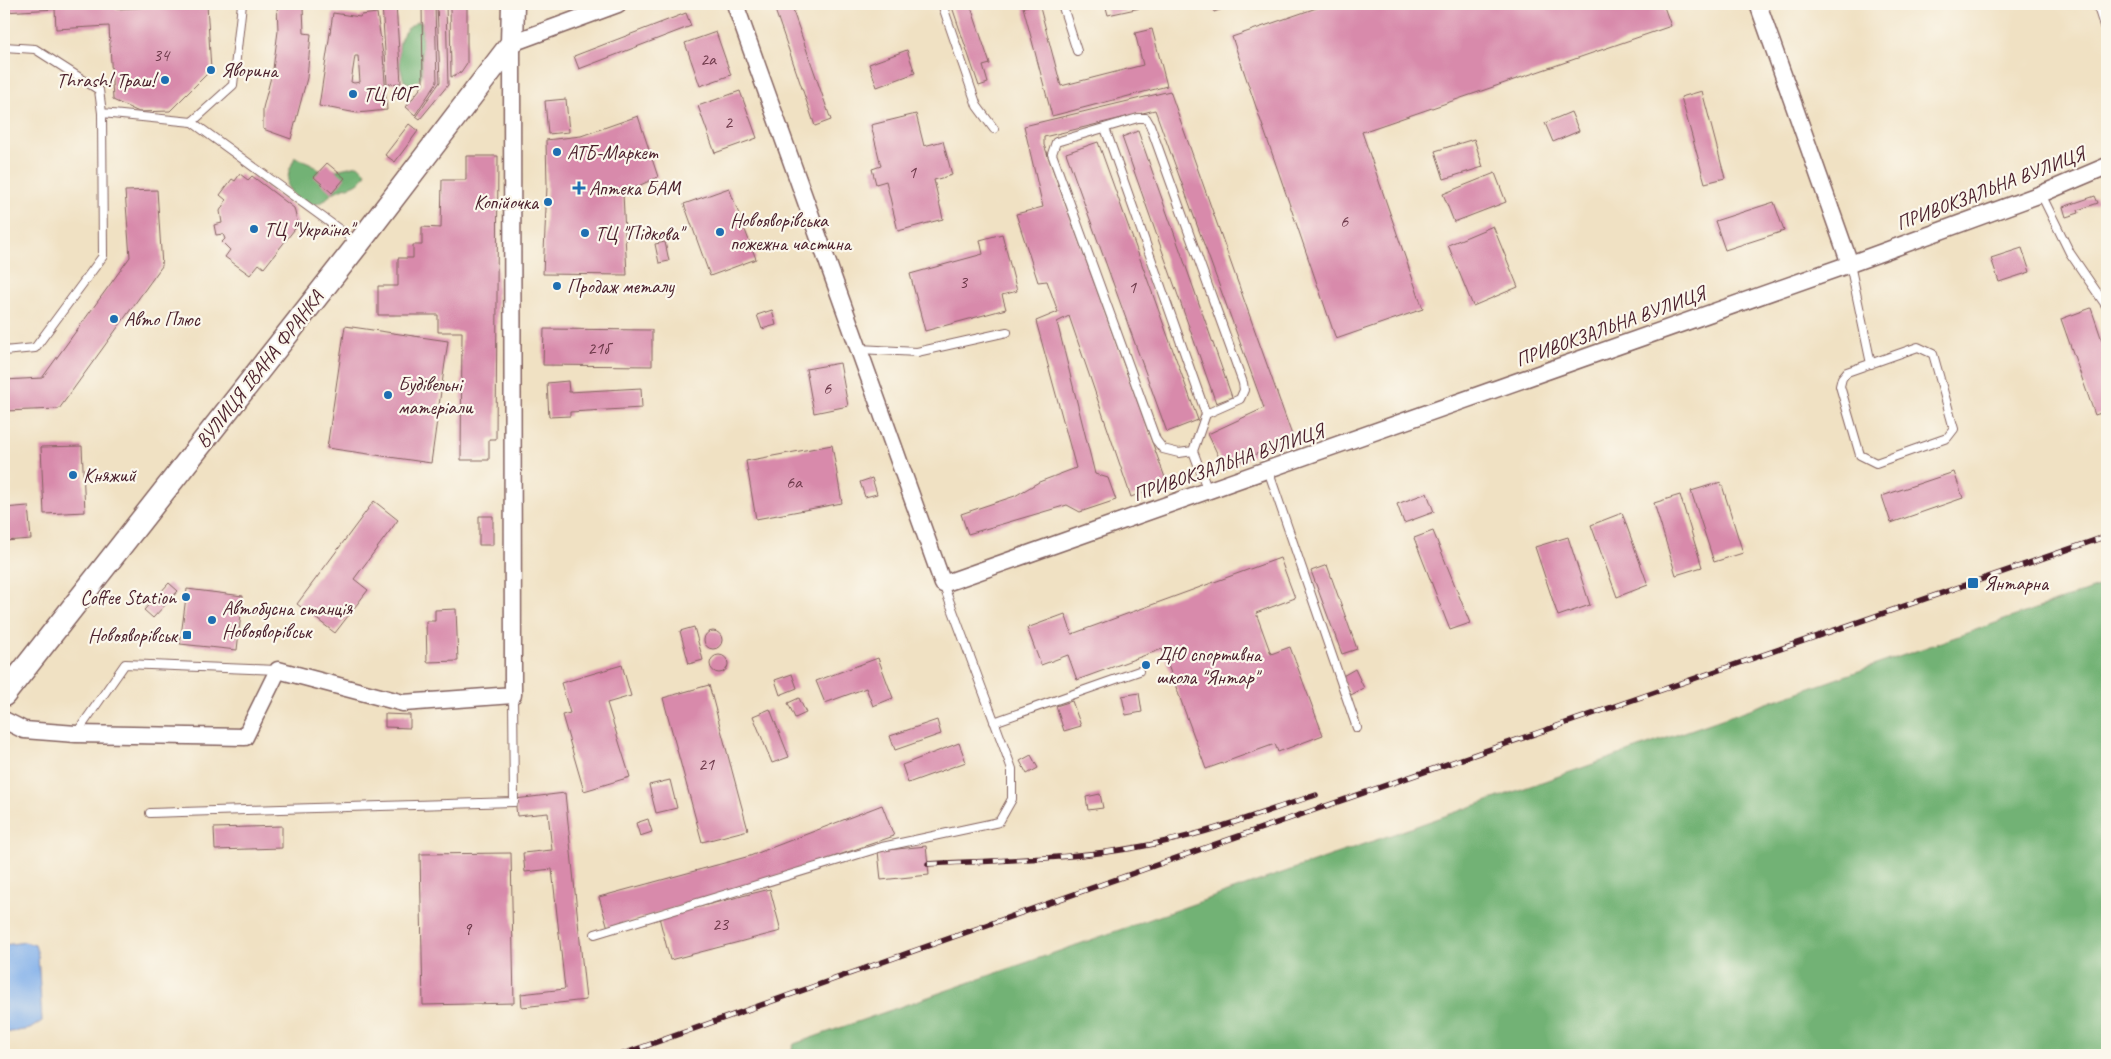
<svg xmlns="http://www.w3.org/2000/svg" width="2111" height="1059" viewBox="0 0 2111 1059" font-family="Caveat,sans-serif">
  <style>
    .forest { fill: #72b275; stroke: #5e6850 }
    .water { fill: #80afea; stroke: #65678a }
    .building { fill: #d88aab; fill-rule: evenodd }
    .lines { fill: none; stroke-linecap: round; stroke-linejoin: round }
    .lane-casing { stroke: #846360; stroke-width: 10 }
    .street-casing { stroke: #846360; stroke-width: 19 }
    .secondary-casing { stroke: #846360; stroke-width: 25 }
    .lane { stroke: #fff; stroke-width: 8 }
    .street { stroke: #fff; stroke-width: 16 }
    .secondary { stroke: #fff; stroke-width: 22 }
    .rail-casing { stroke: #4a1f2b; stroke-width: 5.5 }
    .rail { stroke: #fbf7ec; stroke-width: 4; stroke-dasharray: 11; stroke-linecap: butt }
    .poi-dot { fill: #1f6fb2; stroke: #fbf7ec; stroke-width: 2 }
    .labels { text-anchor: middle; stroke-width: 4.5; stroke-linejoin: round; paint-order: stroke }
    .number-label { font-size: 18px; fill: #6e3a4b }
    .poi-label { font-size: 20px; fill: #4a1f2b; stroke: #fbf7ec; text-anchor: start }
    .street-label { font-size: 20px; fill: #4a1f2b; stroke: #fbf7ec }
  </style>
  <rect width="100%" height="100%" fill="#fbf7ec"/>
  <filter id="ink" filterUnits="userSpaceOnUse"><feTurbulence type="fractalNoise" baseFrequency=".02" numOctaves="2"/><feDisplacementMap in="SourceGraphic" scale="10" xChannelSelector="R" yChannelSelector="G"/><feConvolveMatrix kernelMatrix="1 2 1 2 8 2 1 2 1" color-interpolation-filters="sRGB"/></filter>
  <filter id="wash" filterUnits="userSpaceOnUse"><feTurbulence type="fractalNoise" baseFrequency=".0096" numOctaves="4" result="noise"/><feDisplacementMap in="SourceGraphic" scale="20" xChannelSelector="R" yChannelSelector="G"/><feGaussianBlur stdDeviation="1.12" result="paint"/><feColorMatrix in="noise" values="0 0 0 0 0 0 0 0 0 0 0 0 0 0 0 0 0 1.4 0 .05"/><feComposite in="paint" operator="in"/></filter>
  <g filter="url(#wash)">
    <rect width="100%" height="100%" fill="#f0e1c3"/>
    <!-- forest -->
    <path class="forest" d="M416,22H420L422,23V74L420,79L413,85L404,81C400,68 395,46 404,33C406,29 412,26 416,22Z
      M295,157L310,163L319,170L331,171L358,165L366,173C357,190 347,184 333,193C330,195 327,198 324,201C317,205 309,205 301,206L287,186L289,171Z
      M2107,584V1055H790L794,1044Z"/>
    <!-- water -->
    <path class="water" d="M25,942L35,945L38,955L42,1021L30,1029L4,1033V945Z"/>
    <g id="blocks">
      <!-- building -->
      <path class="building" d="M4,4H115L116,9L207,4L211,70L170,111L139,112L113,100L109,26L56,29L55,9L4,12Z
        M277,4H344L329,9V7H303L304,33L311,34L307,78L291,139L263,129V108L273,69L278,31Z
        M382,4H396L401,83L387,84Z
        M422,4H435L437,82L415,115L406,107L423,85Z
        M437,4H446L448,85L420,119L416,116L440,82Z
        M450,4H467V63L461,72L451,77Z
        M773,4H813L793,11L831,120L815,126Z
        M951,4H970L990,64L983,66L988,83L979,86Z
        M1035,4H1039L1061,86L1143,65L1135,33L1152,29L1167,86L1052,116L1023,7Z
        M1105,4H1154V5L1108,15Z
        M1212,4H1237L1214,12Z
        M1328,4H1663L1671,26L1362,132L1423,309L1336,339L1232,37Z
        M333,13L360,17L361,15L377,13L383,55L387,110L357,113L319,106ZM355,56H358L360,82L354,83L351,82Z
        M686,13L691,26L579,69L574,56Z
        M716,32L731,75L700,86L685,43Z
        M907,50L915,73L877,87L869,64Z
        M740,91L757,138L715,153L698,106Z
        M1170,91L1293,438L1224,468L1208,434L1264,408L1155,110L1044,137V145L1167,483L1131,497L1069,316L1057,322L1095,474L1108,478L1116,500L1080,512L1067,505L968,534L961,514L1015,496L1039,482L1076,468L1036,321L1058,312L1047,281L1038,282L1016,214L1043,207L1024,126Z
        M1702,91L1725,178L1705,183L1681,97Z
        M566,99L569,132L548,134L545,101Z
        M1571,112L1579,131L1553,142L1545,123Z
        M916,114L924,146L943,141L952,175L934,180L943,219L898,231L886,181L876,184L872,169L881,166L871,125Z
        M638,116L658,177L623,193L627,275L543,274L547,186L546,140L581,136Z
        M409,124L418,131L395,162L385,155Z
        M1138,131L1232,397L1216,403L1122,137Z
        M1474,139L1483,167L1444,179L1435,151Z
        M1098,142L1198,420L1167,432L1066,153Z
        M466,156H498L496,439H489V460H461L462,332H438V315H378V286H398V258H413V245H422V227L441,228L442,180H466Z
        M327,163L345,178L332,193L314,177Z
        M1495,173L1506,202L1454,222L1443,194Z
        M240,174L248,180L252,176L294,208L298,225L264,268L259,264L250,275L225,257L230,250L222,242L225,239L223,234L216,235L214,225L222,223L220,211L226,200L220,195L232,179L235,181Z
        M729,188L756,259L710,276L684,204Z
        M157,190L162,266L59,409L4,411V380L42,378L130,257L125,191Z
        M2095,196L2098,203L2078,210L2079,213L2066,217L2063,207Z
        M1774,202L1784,231L1725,250L1715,221Z
        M4,206L8,245H4Z
        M1493,226L1518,287L1473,306L1448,245Z
        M1002,234L1017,291L1002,295L1006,309L925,331L910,274L983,254L980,240Z
        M665,242L669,261L659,263L655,244Z
        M2022,248L2030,272L1999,282L1991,258Z
        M2091,308L2107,355V411L2095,415L2061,319Z
        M772,310L776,325L762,329L757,315Z
        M345,326L448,341L431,463L327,448Z
        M544,329L652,330V366L543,365Z
        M840,363L848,406L814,413L806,369Z
        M568,381L569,392L641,388L642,408L570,412V416L549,417L547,383Z
        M832,445L842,503L756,519L746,461Z
        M82,446L85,512L44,514L41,447Z
        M1954,472L1963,498L1891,523L1882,496Z
        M872,478L877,494L865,497L860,482Z
        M1721,482L1743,553L1714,562L1691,491Z
        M1427,493L1434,512L1404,523L1397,504Z
        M1680,495L1702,567L1676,575L1654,503Z
        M374,501L398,520L354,579L368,590L335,633L297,604Z
        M28,506L31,539L4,541V508Z
        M1622,513L1648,585L1617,597L1591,525Z
        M479,516H493V545H479Z
        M1433,531L1470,623L1450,630L1414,538Z
        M1568,537L1590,605L1558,616L1535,547Z
        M1280,558L1295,598L1256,613L1271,654L1290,647L1323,735L1278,752L1275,744L1206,769L1162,649L1077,680L1068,655L1041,665L1027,628L1065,614L1072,634Z
        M1327,565L1357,649L1342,654L1311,571Z
        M169,583L178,591L153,618L144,610Z
        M187,589L243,596L237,650L180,644Z
        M456,609L458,661L427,662L426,621H435V610Z
        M694,627L703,660L689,664L680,631Z
        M704 640a9 9 0 1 1 18 0a9 9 0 1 1-18 0Z
        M710 664a9 9 0 1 1 18 0a9 9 0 1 1-18 0Z
        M878,658L893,698L873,706L866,688L825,703L816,681Z
        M622,665L631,696L607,703L630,777L584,791L562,715L570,713L561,683Z
        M1355,669L1364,688L1351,695L1341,677Z
        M792,674L797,688L780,695L775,680Z
        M709,685L748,830L702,842L663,698Z
        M1139,693L1142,712L1126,715L1122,696Z
        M799,698L806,713L795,718L788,703Z
        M1072,701L1081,726L1064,731L1056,706Z
        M770,709L789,757L772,763L753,716Z
        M385,714L410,715V728L385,727Z
        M937,720L941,734L895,750L890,736Z
        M959,743L966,762L908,783L902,765Z
        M1031,755L1038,768L1027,774L1020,761Z
        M670,780L677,808L656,813L649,785Z
        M565,793L586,1000L522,1007L521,994L565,989L552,869L525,872L523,853L552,850L548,813L517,816L515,799Z
        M1100,794L1103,808L1088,810L1086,797Z
        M882,805L894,836L761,882L608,928L599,897L750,856Z
        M648,819L652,832L640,836L636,823Z
        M282,826V848L215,850L214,828Z
        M926,846L929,875L881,880L878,851Z
        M511,853L514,1003L423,1005L420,854Z
        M770,889L781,931L670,960L659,917Z"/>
    </g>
  </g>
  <g filter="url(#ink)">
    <use href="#blocks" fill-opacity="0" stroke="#846360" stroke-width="1"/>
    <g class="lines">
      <defs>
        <path id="lane" d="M942,4L977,106L994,129
          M1062,4L1077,51
          M2097,4L2107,35
          M4,47L35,49L99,90L102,113L103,256L35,348L4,351
          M102,113L192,122L358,243
          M1138,118H1146L1150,125L1243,383L1244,390L1240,399L1206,414L1193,451L1179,453L1163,449L1156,440L1052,154L1056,142Z
          M192,122L233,85L242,4
          M1105,128L1206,414
          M2041,194L2070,253L2107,307
          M1850,264L1871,364
          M1918,347L1933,354L1954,429L1947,438L1876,463L1860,455L1840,386L1842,378L1847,372Z
          M859,349L917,352L1007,332
          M1193,451L1208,491
          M1268,470L1357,728
          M994,722L1139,671
          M76,734L125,664L277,670
          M150,813L514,802L513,695
          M595,934L882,847L999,822L1012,799V769L943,584"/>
        <path id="street" d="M735,4L943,584L1850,264L2041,194L2107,166
          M1758,4L1850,264
          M4,720L24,730L76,734L245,737L278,670L403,703L513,695L512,43L618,4"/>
        <path id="secondary" d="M4,695L359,243L512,43L513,4"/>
      </defs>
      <!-- lane casing -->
      <use href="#lane" class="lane-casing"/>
      <!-- street casing -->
      <use href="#street" class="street-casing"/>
      <!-- secondary casing -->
      <use href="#secondary" class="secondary-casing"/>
      <!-- lane -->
      <use href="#lane" class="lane"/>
      <!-- street -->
      <use href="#street" class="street"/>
      <!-- secondary -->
      <use href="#secondary" class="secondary"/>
      <defs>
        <path id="rail" d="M928,864C1003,860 1089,859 1163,842C1215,831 1266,811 1316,795
          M620,1055L1210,846L2107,536"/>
      </defs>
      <!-- rail casing -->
      <use href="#rail" class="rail-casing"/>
      <!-- rail -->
      <use href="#rail" class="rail"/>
    </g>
  </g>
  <!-- markers -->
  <g class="poi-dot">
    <circle cx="211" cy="70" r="5"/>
    <circle cx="165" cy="80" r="5"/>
    <circle cx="353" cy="94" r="5"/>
    <circle cx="557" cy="152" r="5"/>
    <path d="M576.5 180.5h5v5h5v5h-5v5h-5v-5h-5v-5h5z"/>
    <circle cx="548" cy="202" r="5"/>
    <circle cx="254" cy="229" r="5"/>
    <circle cx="720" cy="232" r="5"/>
    <circle cx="585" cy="233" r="5"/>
    <circle cx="557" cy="286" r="5"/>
    <circle cx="114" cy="319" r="5"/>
    <circle cx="388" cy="395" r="5"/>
    <circle cx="73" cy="475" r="5"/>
    <rect x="1967" y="577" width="12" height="12" rx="2.5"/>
    <circle cx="186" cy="597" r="5"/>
    <circle cx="212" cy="620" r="5"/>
    <rect x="182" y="630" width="10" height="10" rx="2.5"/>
    <circle cx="1146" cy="665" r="5"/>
  </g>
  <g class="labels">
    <!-- number labels -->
    <g class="number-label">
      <text x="161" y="61">34</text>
      <text x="708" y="65">2а</text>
      <text x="728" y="128">2</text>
      <text x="912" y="178">1</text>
      <text x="1344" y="227">6</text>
      <text x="963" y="288">3</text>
      <text x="1132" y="293">1</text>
      <text x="598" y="354">21б</text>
      <text x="827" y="394">6</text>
      <text x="794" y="488">6а</text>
      <text x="706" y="770">21</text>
      <text x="720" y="930">23</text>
      <text x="467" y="935">9</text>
    </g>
    <!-- poi labels -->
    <g class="poi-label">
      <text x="221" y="77">Яворина</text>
      <text x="155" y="87" text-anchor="end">Thrash! Траш!</text>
      <text x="363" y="101">ТЦ ЮГ</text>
      <text x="567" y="159">АТБ-Маркет</text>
      <text x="589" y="195">Аптека БАМ</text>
      <text x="538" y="209" text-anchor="end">Копійочка</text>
      <text x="730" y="227">Новояворівська<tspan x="730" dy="23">пожежна частина</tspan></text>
      <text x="264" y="236">ТЦ "Україна"</text>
      <text x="595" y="240">ТЦ "Підкова"</text>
      <text x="567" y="293">Продаж металу</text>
      <text x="124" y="326">Авто Плюс</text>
      <text x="398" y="391">Будівельні<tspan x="398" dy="23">матеріали</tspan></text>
      <text x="83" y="482">Княжий</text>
      <text x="1984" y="590">Янтарна</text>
      <text x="176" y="604" text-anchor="end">Coffee Station</text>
      <text x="222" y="615">Автобусна станція<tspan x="222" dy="23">Новояворівськ</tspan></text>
      <text x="177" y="642" text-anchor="end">Новояворівськ</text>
      <text x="1156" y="661">ДЮ спортивна<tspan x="1156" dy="23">школа "Янтар"</tspan></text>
    </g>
    <!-- street labels -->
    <g class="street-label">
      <text transform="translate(1990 188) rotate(-21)" y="7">ПРИВОКЗАЛЬНА ВУЛИЦЯ</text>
      <text transform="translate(1610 326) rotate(-20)" y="7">ПРИВОКЗАЛЬНА ВУЛИЦЯ</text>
      <text transform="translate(259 369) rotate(-52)" y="7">ВУЛИЦЯ ІВАНА ФРАНКА</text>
      <text transform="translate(1228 462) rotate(-19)" y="7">ПРИВОКЗАЛЬНА ВУЛИЦЯ</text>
    </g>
  </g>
  <!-- margin -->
  <rect width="2111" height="1059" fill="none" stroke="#fbf7ec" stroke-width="20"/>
</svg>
